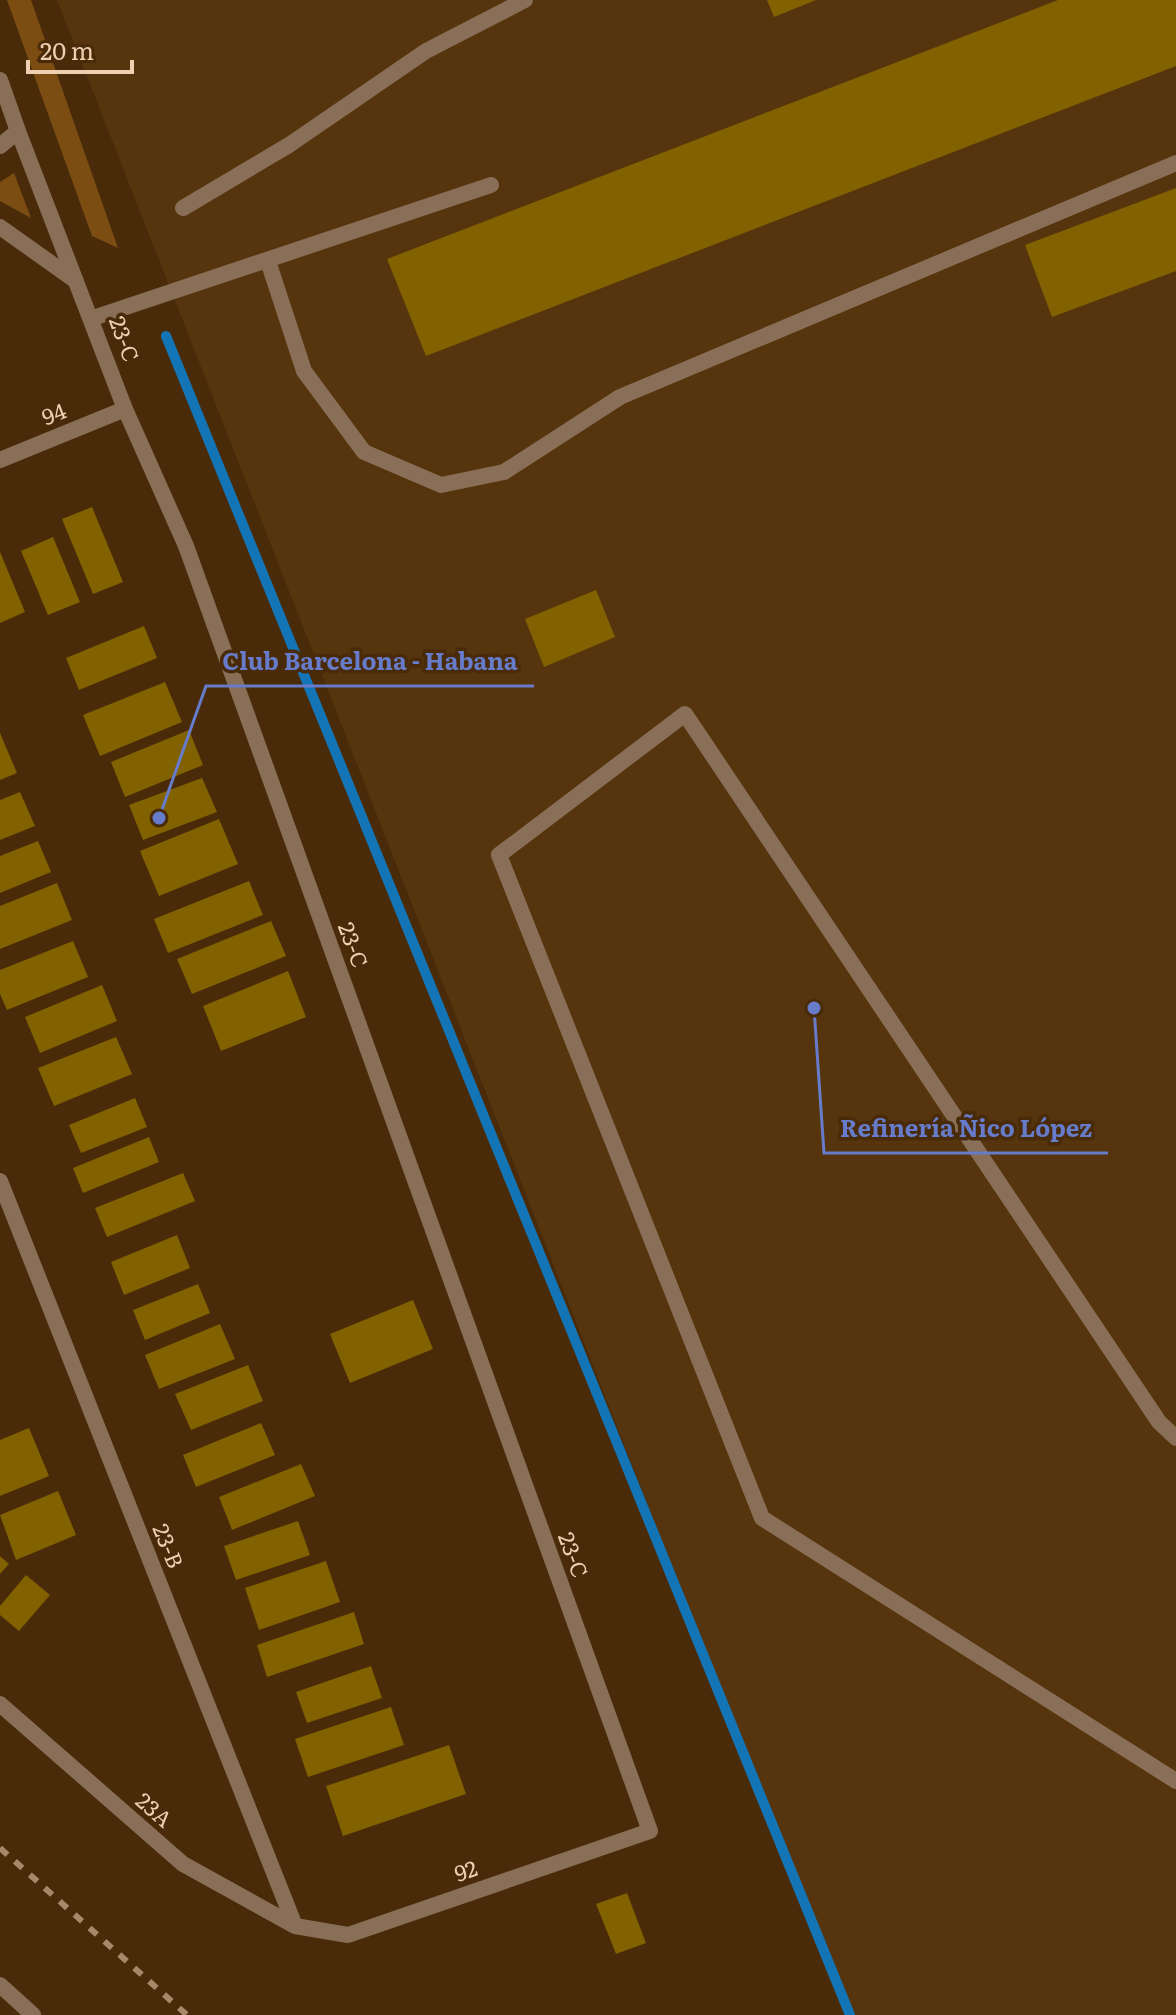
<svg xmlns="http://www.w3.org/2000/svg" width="1176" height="2015" viewBox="0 0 1176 2015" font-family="Literata,serif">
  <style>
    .built { fill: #56350e }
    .green { fill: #7c4d13 }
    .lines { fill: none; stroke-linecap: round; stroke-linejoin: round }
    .stream { stroke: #1475b6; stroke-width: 10 }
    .building { fill: #826100 }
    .service { stroke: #896f57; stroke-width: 16 }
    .minor { stroke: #896f57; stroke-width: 16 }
    .tertiary { stroke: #896f57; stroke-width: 16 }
    .rail { stroke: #a78969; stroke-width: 6; stroke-dasharray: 10 10; stroke-linecap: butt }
    .labels { text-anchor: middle; stroke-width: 7; stroke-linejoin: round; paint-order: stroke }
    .street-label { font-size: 22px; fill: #eecfb1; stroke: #492b09 }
    .leader { fill: none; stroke: #667bca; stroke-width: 3 }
    .callout-dot { fill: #667bca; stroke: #492b09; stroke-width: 3 }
    .callout-label { font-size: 24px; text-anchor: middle; font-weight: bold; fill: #667bca; stroke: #492b09; stroke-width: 7; stroke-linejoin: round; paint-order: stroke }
  </style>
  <rect width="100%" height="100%" fill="#492b09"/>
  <!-- built -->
  <path class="built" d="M57,0H1176V2015H848Z"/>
  <!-- green -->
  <path class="green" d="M7,0H31L118,248L92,236Z
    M14,173L31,218L0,201V182Z"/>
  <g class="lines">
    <!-- stream -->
    <path class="stream" d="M166,336L850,2015"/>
  </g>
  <!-- building -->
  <path class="building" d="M767,0H816L774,17Z
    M1058,0H1176V66L426,356L387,259Z
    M1176,188V271L1052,317L1025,245Z
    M92,507L123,582L93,594L62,519Z
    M53,537L80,602L48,615L21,551Z
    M0,552L25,612L0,623Z
    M596,590L615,637L544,667L525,619Z
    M144,626L157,658L79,690L66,658Z
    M165,682L182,722L100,756L83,715Z
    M189,730L203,765L125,797L111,762Z
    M0,733L17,773L0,780Z
    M202,778L217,812L143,840L129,805Z
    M20,792L35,826L0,840V800Z
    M219,819L238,864L159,896L140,851Z
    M38,841L51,872L0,893V856Z
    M249,881L263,915L168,953L154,919Z
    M57,883L72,920L0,949V906Z
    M271,921L286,956L192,994L177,959Z
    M73,941L88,977L7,1010L0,994V970Z
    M288,971L306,1017L221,1051L203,1006Z
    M102,985L117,1021L40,1053L25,1017Z
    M116,1037L132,1074L54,1106L38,1068Z
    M135,1098L147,1127L81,1153L69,1125Z
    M149,1137L159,1162L83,1193L73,1168Z
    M183,1173L195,1201L107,1237L95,1208Z
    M177,1235L190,1268L124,1295L111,1262Z
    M198,1284L210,1313L145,1340L133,1310Z
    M413,1300L433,1349L350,1383L330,1334Z
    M220,1324L235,1359L159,1389L145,1355Z
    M248,1365L263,1401L191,1430L175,1394Z
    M261,1423L275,1455L196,1487L183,1455Z
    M29,1428L49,1476L0,1496V1440Z
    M301,1464L315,1496L232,1530L219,1497Z
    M58,1491L76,1535L16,1560L0,1515Z
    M298,1521L310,1555L236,1580L224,1546Z
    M0,1556L9,1564L0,1574Z
    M326,1561L340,1602L259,1630L245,1588Z
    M26,1575L50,1595L19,1631L0,1615V1606Z
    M354,1612L364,1644L267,1677L257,1645Z
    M371,1666L382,1698L307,1723L296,1692Z
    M391,1707L404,1745L308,1777L295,1739Z
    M449,1745L466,1794L343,1836L326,1786Z
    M627,1893L646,1943L616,1954L596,1904Z"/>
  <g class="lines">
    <!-- service -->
    <path class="service" d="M183,208L289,145L426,51L525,0
      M268,261L304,371L364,452L441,485L504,472L620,397L1176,163
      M93,318L491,185
      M1176,1438L1159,1422L685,714L499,855L762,1518L1176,1781"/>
    <!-- minor -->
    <path class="minor" d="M0,227L76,281
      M0,460L125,409
      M0,1181L295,1926
      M0,1704L183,1864L295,1926L348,1935L650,1831L186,546L125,409L18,131
      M0,1985L33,2015"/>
    <!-- tertiary -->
    <path class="tertiary" d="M0,80L18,131L0,146"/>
    <!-- rail -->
    <path class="rail" d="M0,1848L187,2015"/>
  </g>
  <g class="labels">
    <!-- street labels -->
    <g class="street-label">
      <text transform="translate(124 339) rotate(70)" y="8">23-C</text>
      <text transform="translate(54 414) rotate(-22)" y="8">94</text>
      <text transform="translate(353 945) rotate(70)" y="8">23-C</text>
      <text transform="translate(168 1546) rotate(68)" y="8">23-B</text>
      <text transform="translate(573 1555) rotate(70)" y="8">23-C</text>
      <text transform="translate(154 1810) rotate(41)" y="8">23A</text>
      <text transform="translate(466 1871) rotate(-19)" y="8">92</text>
    </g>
  </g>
  <!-- callouts -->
  <path class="leader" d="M159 818L206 686H534M814 1008L824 1153H1108"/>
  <g class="callout-dot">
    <circle cx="159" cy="818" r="8"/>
    <circle cx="814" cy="1008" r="8"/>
  </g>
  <g class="callout-label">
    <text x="370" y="670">Club Barcelona - Habana</text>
    <text x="966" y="1137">Refinería Ñico López</text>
  </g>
  <!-- scale -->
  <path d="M28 60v12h104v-12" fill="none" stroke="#eecfb1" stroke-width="4"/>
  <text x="40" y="60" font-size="24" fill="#eecfb1" stroke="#492b09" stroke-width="6" paint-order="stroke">20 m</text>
</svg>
